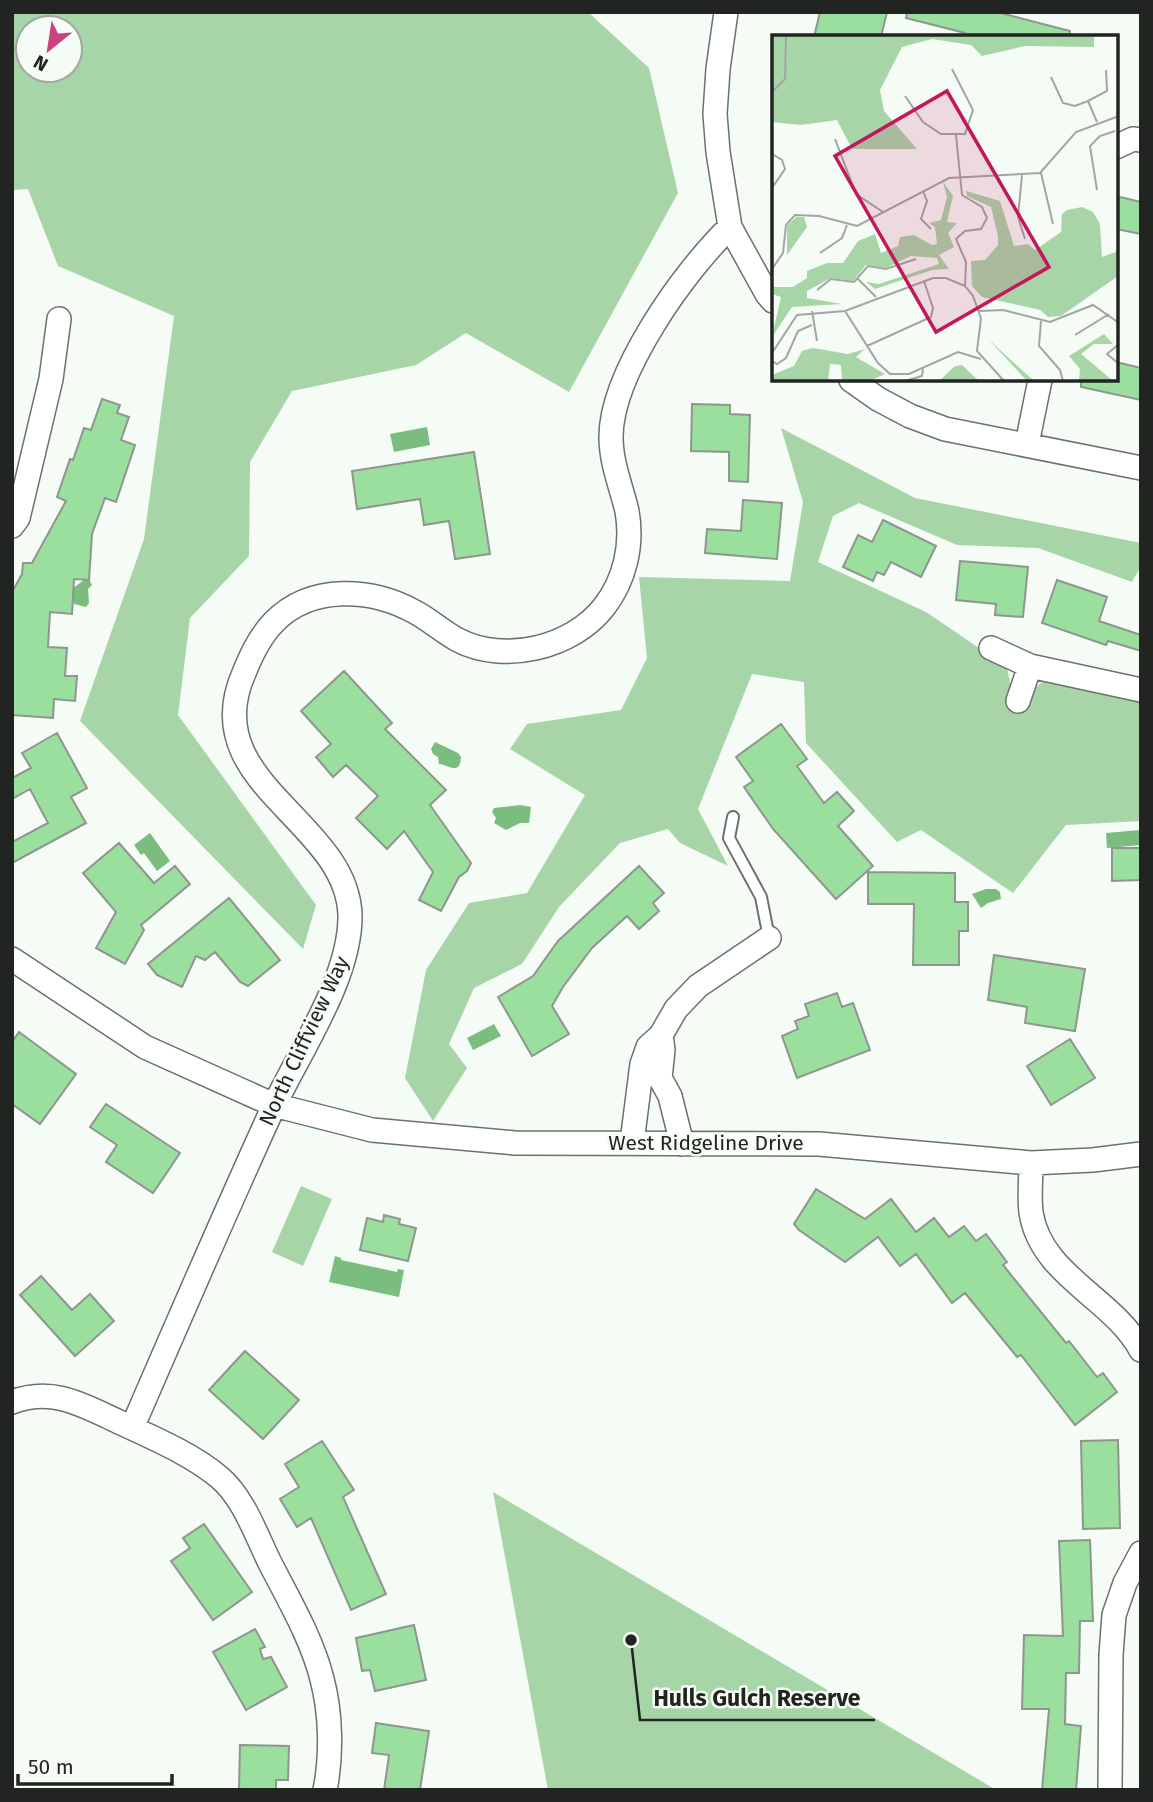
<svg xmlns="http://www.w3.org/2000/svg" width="1153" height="1802" viewBox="0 0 1153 1802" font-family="'Fira Sans',sans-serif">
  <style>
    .green { fill: #a7d5a8; fill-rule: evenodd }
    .water { fill: #7abd7e }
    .building { fill: #9bdf9e; stroke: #8f958f; stroke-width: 2 }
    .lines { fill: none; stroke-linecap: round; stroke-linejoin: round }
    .service-casing { stroke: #6b716b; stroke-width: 14 }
    .minor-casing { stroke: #6b716b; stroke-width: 26 }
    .service { stroke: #fff; stroke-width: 10 }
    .minor { stroke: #fff; stroke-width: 23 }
    .labels { text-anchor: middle; stroke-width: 5; stroke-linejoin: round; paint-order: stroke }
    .street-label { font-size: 21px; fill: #222422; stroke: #f5fcf5 }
    .inset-road { fill: none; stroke: #a1a6a1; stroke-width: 2 }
    .view { fill: #c2185b; fill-opacity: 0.15; stroke: #c2185b; stroke-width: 3.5 }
    .inset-edge { fill: none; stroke: #222422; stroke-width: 3.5 }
    .leader { fill: none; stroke: #222422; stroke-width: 2.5 }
    .callout-dot { fill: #222422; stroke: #f5fcf5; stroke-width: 2.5 }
    .callout-label { font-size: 23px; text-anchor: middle; font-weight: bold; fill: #222422; stroke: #f5fcf5; stroke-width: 5; stroke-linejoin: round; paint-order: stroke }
  </style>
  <rect width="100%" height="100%" fill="#f5fcf5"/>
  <!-- green -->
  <path class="green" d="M12,12H588L649,68L678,193L569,392L466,333L416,365L292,391L250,462L249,556L190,618L178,715L316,905L303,949L80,721L144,539L174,316L58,266L28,189L12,190ZM28,28H70V70H28Z
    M781,428L915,498L1141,543V566L1132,582L1038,548L957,545L859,503L833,516L818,562L926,612L1007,667L1013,700L1027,703L1034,689L1047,678L1141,701V821L1066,825L1013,893L921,830L897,842L806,743L804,682L752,674L698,809L728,866L680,843L668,829L620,843L559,907L522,964L474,988L449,1044L467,1068L433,1121L405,1078L426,970L469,903L527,893L585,795L510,749L527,724L621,710L647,658L639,577L790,581L803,502Z
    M301,1186L332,1199L303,1266L272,1252Z
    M493,1492L993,1788L992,1790H548Z"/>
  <!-- water -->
  <path class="water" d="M427,427L430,445L394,452L390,434Z
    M88,577L92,585L88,589L89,603L86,607L74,604L73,599H70V595L73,594V588Z
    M435,742L458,753L461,757C460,776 449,765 439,764L438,757L433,754L431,749Z
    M520,805L531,807L529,823H520L506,830L494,823L496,818L492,812L494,808Z
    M1140,830L1141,845L1107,848L1106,833Z
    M150,833L170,861L157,871L144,853L141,855L134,845Z
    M986,889H996L1000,892L1001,899L988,903L981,908L972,894Z
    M494,1024L501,1036L473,1050L467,1038Z
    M335,1256L341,1258V1260L397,1272L398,1269L404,1270L399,1297L329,1282Z"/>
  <!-- building -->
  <path class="building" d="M820,12H887L881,37H814Z
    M907,12H997L1070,31L1069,37H964L965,33L906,18Z
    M1116,196L1141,202V234L1116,229Z
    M1116,362L1141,368V400L1081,387V380H1116Z
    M102,399L120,405L117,413L129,417L121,440L135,445L116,502L105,498L92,534L89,580L74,579L72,614L50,612L48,647L67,648L65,676H77L75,701L54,699L53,718L12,715V592L22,574L23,563H32L66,501L57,497L70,459L73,460L84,428L91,430Z
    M692,404L730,405V414L750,415L748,482L729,481V452L691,451Z
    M474,452L490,554L455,559L449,521L424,525L420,499L357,509L352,471Z
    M743,500L782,503L777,559L705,553L707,529L741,531Z
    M883,520L936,546L921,577L891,562L884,575L877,572L873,581L843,567L858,535L872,542Z
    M960,561L1028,567L1023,617L995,615L996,604L956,600Z
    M1057,580L1107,597L1099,621L1141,635V651L1108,641L1106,645L1042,623Z
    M344,671L392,723L385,729L446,790L430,805L471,863L467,871L459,877L441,911L419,900L433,872L404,831L387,849L356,818L378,796L346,765L333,777L316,757L331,744L301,711Z
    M781,724L807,759L797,766L824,803L837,792L854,811L838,826L873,866L836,899L773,829L744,787L753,781L736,757Z
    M57,733L87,788L71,797L86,823L12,863V842L48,823L30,789L12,799V778L31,768L22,753Z
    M119,843L154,883L175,866L190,884L141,925L144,930L125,964L96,948L116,912L83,873Z
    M1112,848H1141V880L1112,881Z
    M639,866L664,893L653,903L659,911L639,929L627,916L592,948L563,987L552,1006L569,1034L532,1056L498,997L533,976L558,941Z
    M868,872L955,873V902H968V931H959V965H913L914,904H868Z
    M229,898L280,960L248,986L240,982L215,952L205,960L196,956L182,987L157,975L148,964Z
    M994,955L1085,969L1075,1031L1025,1023L1027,1007L988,1000Z
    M837,993L842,1007L853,1003L870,1050L797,1078L782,1036L798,1029L795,1021L809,1016L805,1004Z
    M19,1032L76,1074L40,1124L12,1104V1042Z
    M1070,1039L1095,1078L1051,1105L1027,1066Z
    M106,1104L180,1153L153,1193L106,1162L117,1145L90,1127Z
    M816,1189L865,1219L891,1199L916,1232L934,1218L949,1237L964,1226L976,1241L986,1234L1007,1262L1003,1265L1066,1343L1069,1341L1097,1377L1103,1373L1117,1392L1075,1425L1021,1355L1017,1357L965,1293L952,1303L916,1254L900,1266L878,1237L845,1262L799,1230L794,1224Z
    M384,1215L400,1219L399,1224L416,1228L408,1261L360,1250L367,1218L383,1222Z
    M41,1276L72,1310L90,1294L114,1321L75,1356L20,1295Z
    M245,1351L299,1400L263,1439L209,1390Z
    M1118,1440L1120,1528L1083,1529L1081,1441Z
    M322,1441L354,1490L343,1497L386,1594L351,1610L311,1518L297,1527L280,1499L299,1487L285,1464Z
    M204,1524L252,1592L213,1620L171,1561L190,1548L183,1538Z
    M1090,1540L1093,1621H1080L1079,1673H1066L1065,1724L1081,1726L1076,1790H1042L1049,1709H1022L1024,1635L1063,1636L1059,1541Z
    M414,1625L426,1680L375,1691L370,1670L362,1671L356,1638Z
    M255,1629L265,1647L260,1649L263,1659L271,1657L287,1687L246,1710L213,1652Z
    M376,1723L429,1731L420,1790H384L389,1755L372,1753Z
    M240,1745L289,1746L288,1780H276V1790H239Z"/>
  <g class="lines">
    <defs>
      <path id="service" d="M733,817L729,838L761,897L769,938"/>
      <path id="minor" d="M726,12L718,69L715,114L718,152L730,227L767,294L773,301
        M1116,147L1133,139L1141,140
        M851,380L878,399L910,416L945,429L1141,468
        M1027,444L1040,380
        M12,526L18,518L51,379L59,319
        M991,648L1030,666L1141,690
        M1018,701L1030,666
        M12,959L145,1047L274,1105L372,1130L515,1143L819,1144L1031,1163L1093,1160L1141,1154
        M661,1035L663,1050L660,1078L670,1096L682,1144
        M632,1142L642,1064L648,1047L661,1035L676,1009L698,986L769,938
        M1031,1163C1031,1179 1029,1196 1031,1212C1040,1275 1113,1298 1141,1350
        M12,1402C52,1387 81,1404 117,1421C151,1437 190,1453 219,1477C244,1498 256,1535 270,1563C289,1600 312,1639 322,1679C331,1713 332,1755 325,1790
        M132,1428C178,1322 224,1215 272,1110C299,1052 351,978 350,915C347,820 195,783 244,673C251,655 260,636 274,622C311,584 372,588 415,612C430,620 443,632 458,640C504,664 572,648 604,607C625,580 633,545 627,511C621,486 611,463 611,437C611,373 685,270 730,227
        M1110,1790L1111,1655L1114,1615L1125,1583L1141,1553"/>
    </defs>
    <!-- service casing -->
    <use href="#service" class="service-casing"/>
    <!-- minor casing -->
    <use href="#minor" class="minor-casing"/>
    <!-- service -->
    <use href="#service" class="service"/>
    <!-- minor -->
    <use href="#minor" class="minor"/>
  </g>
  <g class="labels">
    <!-- street labels -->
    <g class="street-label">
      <text transform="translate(304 1041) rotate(-65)" y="7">North Cliffview Way</text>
      <text x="706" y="1150">West Ridgeline Drive</text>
    </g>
  </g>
  <!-- overview -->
  <g transform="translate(772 35)">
    <rect width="346" height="346" fill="#f5fcf5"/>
    <path d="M0,0H322V12L253,11L210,21L199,10L160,4L130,12L108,55L112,76L145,114H80L65,85L29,90L0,87ZM171,147L181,161L175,187L185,188L176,198L182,212L167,220L177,234L160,235L103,254L94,247L107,249L167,229L165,223L139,221L114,233L94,230L81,246L59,243L35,256V263L70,269L20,272L0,302L9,262L0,259V252H21L35,243V236L55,228H71L86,206L103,199L109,218L126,211L128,202L142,200L160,210L165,209L163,192L157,188L169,185L175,162ZM194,156L228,166L242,211L256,209L263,215L289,197L290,179L295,175L310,172L321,177L328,189L330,222L346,216V241L289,281L276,282L268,275L210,262L200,251L199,226L213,225L226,210V201L219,172L195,161ZM24,182H32L35,192L15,220V191ZM332,299L341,309H322L309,319L341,346H307L308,334L297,321ZM216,304L262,346H255ZM41,313L76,319L93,314L84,322L113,339L97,346H70L69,330L58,329L56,346H0V340L22,331L30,316ZM190,330L207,346H167L183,331Z" fill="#a7d5a8"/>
    <path class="inset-road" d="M279,42L291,68L303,71L316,66L325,87M0,57L13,44L14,0M133,61L151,87L169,99H193L201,75L180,34M316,66L335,56L334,35M184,100L190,160L210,172L215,183L209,194L193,196L184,204L194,227L193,251M63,104L84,159L111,177M0,119L10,125L13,134L0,153M269,138L281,189M250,140L246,182L253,204M325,155L318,111L328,101L343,96M151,156L155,166L149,184L159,194M48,218L70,203L75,190M0,234L11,218L14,190L23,180L47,181L85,191L177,143L268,138L304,97L347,81M86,244L104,262M45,255L59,244L82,247L96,231L114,234L144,224M40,276L45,306M73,276L106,328L118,339H137L186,317L209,324M207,276L231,275L278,287L321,270L347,288M269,286L267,311L288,335L291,346M303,300L337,279M347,309L335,319L347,329M95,311L159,282L161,273L152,246M0,318L25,280L73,276L161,243H174L193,251L201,261L209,283L205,316L232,346M0,326L5,329L14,323L26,296L40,290M133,346L150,341L151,334"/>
    <path class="view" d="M175,56L277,232L164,297L63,121Z"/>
    <rect width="346" height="346" class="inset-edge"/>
  </g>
  <!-- callouts -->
  <path class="leader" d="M631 1640L640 1720H875"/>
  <circle class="callout-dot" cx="631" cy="1640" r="7"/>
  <g class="callout-label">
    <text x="757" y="1706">Hulls Gulch Reserve</text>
  </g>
  <!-- border -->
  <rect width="1153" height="1802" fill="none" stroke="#222422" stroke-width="28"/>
  <!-- north arrow -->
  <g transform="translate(49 49) rotate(210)"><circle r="33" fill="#f5fcf5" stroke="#a1a6a1" stroke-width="2"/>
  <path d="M0-5L12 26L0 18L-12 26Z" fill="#c94281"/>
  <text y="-10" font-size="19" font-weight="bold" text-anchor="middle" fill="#222422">N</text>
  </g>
  <!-- scale -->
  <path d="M18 1774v10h154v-10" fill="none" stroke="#222422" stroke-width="3.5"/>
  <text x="28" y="1774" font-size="21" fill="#222422" stroke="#f5fcf5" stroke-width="5" paint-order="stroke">50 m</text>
</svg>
